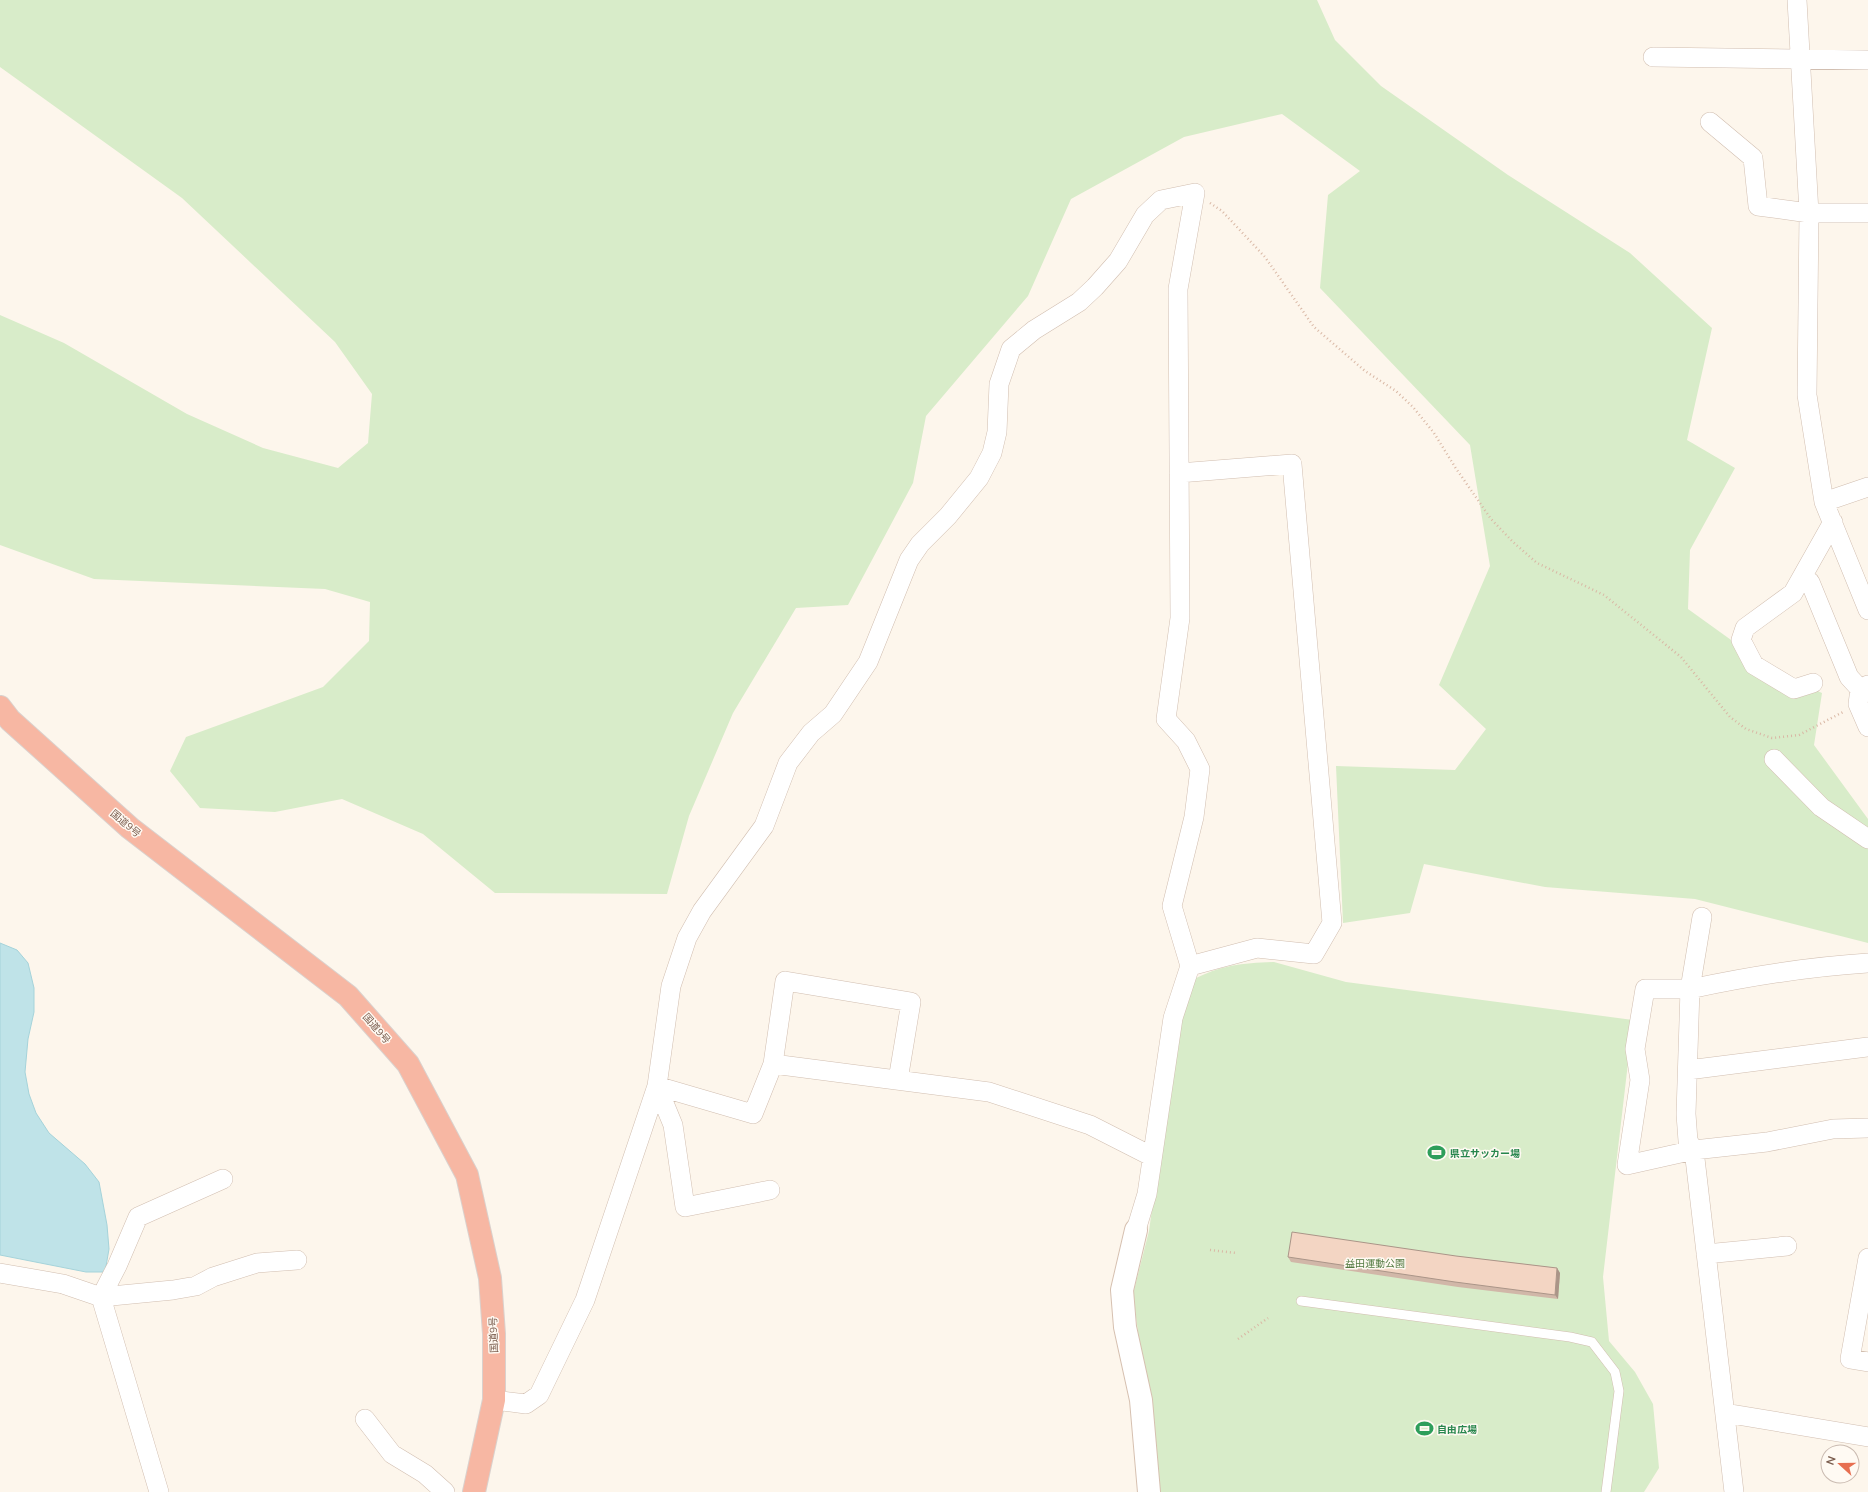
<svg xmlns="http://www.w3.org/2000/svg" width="1868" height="1492" viewBox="0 0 1868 1492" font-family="Mulish,'Noto Sans JP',sans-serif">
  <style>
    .green { fill: #d8ecc9 }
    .water { fill: #bfe3e8; stroke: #a5d3da }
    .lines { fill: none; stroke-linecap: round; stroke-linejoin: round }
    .lane-casing { stroke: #d1beb0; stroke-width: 10 }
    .street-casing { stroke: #d1beb0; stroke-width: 20 }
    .secondary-casing { stroke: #d6c0b0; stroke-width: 24 }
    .highway-casing { stroke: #dad1cd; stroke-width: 24 }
    .path { stroke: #d9b8a5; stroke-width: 2.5; stroke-dasharray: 1 3; stroke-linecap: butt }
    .lane { stroke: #fff; stroke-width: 9 }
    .street { stroke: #fff; stroke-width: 19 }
    .secondary { stroke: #fff; stroke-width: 22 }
    .highway { stroke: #f7b7a3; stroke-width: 22 }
    .wall { fill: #d1b7a8 }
    .shaded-wall { fill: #aa9588 }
    .building { fill: #f3d5c3; stroke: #aa9588 }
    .labels { text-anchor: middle; stroke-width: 3; stroke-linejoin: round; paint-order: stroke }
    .street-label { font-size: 10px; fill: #7a5c4d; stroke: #fffaf3 }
    .leisure-label { font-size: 10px; font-weight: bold; fill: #27864d; stroke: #fffaf3; text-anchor: start }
    .park-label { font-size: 10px; fill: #537a41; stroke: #fffaf3 }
  </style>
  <rect width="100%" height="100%" fill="#fdf6ec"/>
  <!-- green -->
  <path class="green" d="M0,0H1317L1335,40L1381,86L1508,175L1630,253L1712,328L1687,440L1735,468L1690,550L1688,609L1777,673L1822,693L1814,745L1868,819V943L1695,899L1545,887L1424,864L1410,913L1343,923L1336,766L1455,770L1486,729L1439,685L1490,566L1470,445L1320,288L1328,195L1360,171L1282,114L1184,137L1071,199L1028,296L926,416L913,483L848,605L796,608L733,713L689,816L667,894L495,893L423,834L342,799L275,812L200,808L170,771L186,737L323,687L369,641L370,602L325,589L94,579L0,545V315L64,343L187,414L263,448L338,468L368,443L372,394L335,342L182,198L0,67Z
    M1274,962L1346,982L1633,1020L1603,1277L1609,1341L1635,1372L1653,1404L1659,1468L1644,1492H1158L1157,1477L1133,1294L1149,1231L1178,1019L1193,980C1220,965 1244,963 1274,962Z"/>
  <!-- water -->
  <path class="water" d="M0,943L17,950L28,963L34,988V1012L28,1039L25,1072L29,1094L36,1113L49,1133L85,1164L99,1182L107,1225L109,1249L105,1272H86L0,1255Z"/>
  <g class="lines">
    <defs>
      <path id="lane" d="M1301,1301L1570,1337L1592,1342L1615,1372L1619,1391L1606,1492"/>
      <path id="street" d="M1797,0L1809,213L1807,395L1824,502L1868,610
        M1653,57L1868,60
        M1710,122L1753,158L1758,206L1809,213H1868
        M1179,473L1292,464L1332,923L1314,954L1257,948L1190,966
        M1824,502L1868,487
        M1810,582L1849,677L1860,689
        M1813,683L1794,689L1754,665L1741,640L1745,628L1793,593L1833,522
        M1868,685L1860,689L1858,704L1868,727
        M1774,759L1821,807L1868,839
        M1702,917L1690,989H1645L1635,1049L1640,1080L1627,1165L1694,1150L1767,1142L1833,1129L1868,1128
        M773,1064L785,981L911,1002L898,1080
        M1688,1070L1868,1047
        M657,1086L753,1114L773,1064L989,1092L1090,1125L1151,1156
        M657,1086L673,1125L685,1207L770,1190
        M1706,1254L1787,1246
        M1868,1258L1850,1359L1868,1362
        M0,1273L63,1284L101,1297L159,1492
        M101,1297L173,1290L196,1286L213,1277L257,1263L297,1260
        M101,1297L117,1266L138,1217L223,1179
        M494,1400L526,1404L539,1395L585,1300L657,1086L671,986L687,938L702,911L764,826L788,763L811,733L833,714L868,662L909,560L920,544L948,516L979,478L992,453L997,432L999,384L1011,349L1034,330L1079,302L1095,287L1118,261L1145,215L1161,200L1195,193L1178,289L1180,618L1166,719L1186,741L1200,769L1194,817L1172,906L1190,966L1173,1018L1147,1194L1136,1230
        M1725,1413L1868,1437
        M365,1419L392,1454L425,1474L445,1492
        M1734,1492L1694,1150L1688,1141L1686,1114L1690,989C1750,976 1807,967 1868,963"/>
      <path id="secondary" d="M1136,1230L1122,1290L1125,1327L1141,1400L1149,1492"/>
      <path id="highway" d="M0,707L10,720L130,828L348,996L408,1064L467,1175L490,1278L494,1334V1400L474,1492"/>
    </defs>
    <!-- lane casing -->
    <use href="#lane" class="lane-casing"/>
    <!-- street casing -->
    <use href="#street" class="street-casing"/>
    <!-- secondary casing -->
    <use href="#secondary" class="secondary-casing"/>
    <!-- highway casing -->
    <use href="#highway" class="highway-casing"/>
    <!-- path -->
    <path class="path" d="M1210,203L1222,211L1265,257L1314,327L1365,371L1396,391L1413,407L1434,433L1455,467L1491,519L1513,542L1537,563L1604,595L1681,657L1730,717L1746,729L1772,738L1799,735L1843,712
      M1210,1250L1236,1253
      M1238,1339L1268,1318"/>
    <!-- lane -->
    <use href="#lane" class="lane"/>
    <!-- street -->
    <use href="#street" class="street"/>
    <!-- secondary -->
    <use href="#secondary" class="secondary"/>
    <!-- highway -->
    <use href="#highway" class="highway"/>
  </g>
  <!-- wall -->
  <path class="wall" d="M1456,1256L1557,1268L1560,1273L1558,1299L1458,1287L1291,1262L1288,1257Z"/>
  <!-- shaded-wall -->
  <path class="shaded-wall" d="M1557,1268L1560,1273L1558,1299L1555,1295Z"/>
  <!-- building -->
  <path class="building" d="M1292,1232L1456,1256L1557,1268L1555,1295L1455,1282L1288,1257Z"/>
  <!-- icons -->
  <defs>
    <symbol id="stadium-bare" viewBox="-9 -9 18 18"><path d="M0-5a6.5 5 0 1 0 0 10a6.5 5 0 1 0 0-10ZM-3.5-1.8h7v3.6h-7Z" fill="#2e9e5b" stroke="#fffaf3" stroke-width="2.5" paint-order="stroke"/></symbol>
  </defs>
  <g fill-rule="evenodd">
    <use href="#stadium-bare" x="1424" y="1140" width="25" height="25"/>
    <use href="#stadium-bare" x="1412" y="1416" width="25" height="25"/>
  </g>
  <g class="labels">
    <!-- street labels -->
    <g class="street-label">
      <text transform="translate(126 823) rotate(40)" y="4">国道9号</text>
      <text transform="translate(377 1028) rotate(49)" y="4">国道9号</text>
      <text transform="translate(493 1335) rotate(-92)" y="4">国道9号</text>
    </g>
    <!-- leisure labels -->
    <g class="leisure-label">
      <text x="1450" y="1157">県立サッカー場</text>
      <text x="1437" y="1433">自由広場</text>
    </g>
    <!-- park labels -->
    <g class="park-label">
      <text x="1375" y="1267">益田運動公園</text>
    </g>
  </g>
  <!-- north arrow -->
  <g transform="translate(1840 1464) rotate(291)"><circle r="19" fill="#fffaf3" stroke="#cabbb1"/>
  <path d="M0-3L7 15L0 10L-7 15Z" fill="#e76f51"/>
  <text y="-6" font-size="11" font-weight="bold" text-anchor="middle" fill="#7a5c4d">N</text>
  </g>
</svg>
